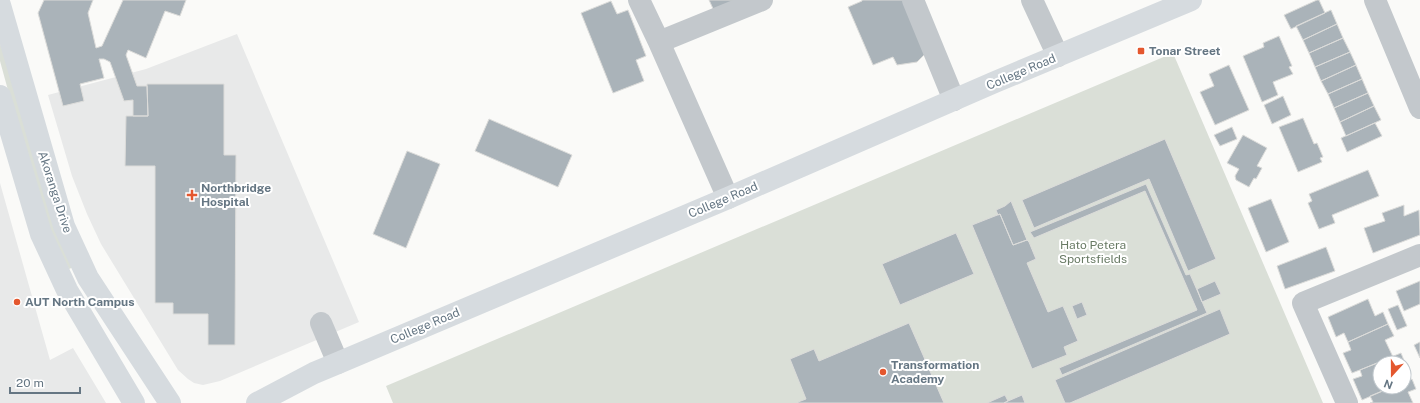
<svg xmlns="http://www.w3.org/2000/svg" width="1420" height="403" viewBox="0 0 1420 403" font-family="'Public Sans',sans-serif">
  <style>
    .built { fill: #e8e9e9 }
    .green { fill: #dadfd7 }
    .building { fill: #aab3b9; stroke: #dcdcda }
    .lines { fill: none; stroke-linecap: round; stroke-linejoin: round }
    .minor { stroke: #c3c8cc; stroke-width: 22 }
    .major { stroke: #d6dbdf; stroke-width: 22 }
    .poi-dot { fill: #e4572e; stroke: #fff; stroke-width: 1.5 }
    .labels { text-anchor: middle; stroke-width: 4; stroke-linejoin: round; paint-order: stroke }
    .poi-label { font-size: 12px; font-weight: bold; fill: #657683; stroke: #fff; text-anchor: start }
    .street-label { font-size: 12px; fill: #657683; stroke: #fff }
    .park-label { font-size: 12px; fill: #687a64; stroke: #fff }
  </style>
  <rect width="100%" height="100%" fill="#fafaf8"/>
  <!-- built -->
  <path class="built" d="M237,34L359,322L220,381L203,385L194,383L188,379L178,370L101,244L87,214L72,176L48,95L146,69Z
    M0,183L50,360L73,348L106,403H0Z"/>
  <!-- green -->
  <path class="green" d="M0,43L76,266L69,269L54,240L38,200L0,61Z
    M1173,53L1323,403H393L386,386Z"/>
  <!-- building -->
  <path class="building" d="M44,0H93L88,13L96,48L102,46L123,0H186L180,16L165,11L146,58L128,50L126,55L137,86H147L148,116H133V100L124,101L110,62L104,59H99L104,78L80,84L84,101L63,106L38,13Z
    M709,0H748L715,13Z
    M862,0H904L927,52L917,62L897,65L893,57L873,65L848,7L862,1Z
    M1317,0H1319L1325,13L1291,29L1284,15Z
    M611,1L617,14L628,10L646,56L636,60L644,81L613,93L581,13Z
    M1331,10L1337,24L1303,40L1296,26Z
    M1337,24L1343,38L1309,53L1303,40Z
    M1279,36L1292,66L1289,67L1293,74L1273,82L1278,95L1262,102L1243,56L1264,47L1263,43Z
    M1343,38L1350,52L1315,67L1309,53Z
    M1350,52L1356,65L1321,81L1315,67Z
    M1229,65L1249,110L1215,125L1200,92L1214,86L1209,74Z
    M1356,65L1362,79L1328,94L1321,81Z
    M1362,79L1368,93L1334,108L1328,94Z
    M147,84H224V155H236L235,345H208V314H173V303H155V166H125L126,116H148Z
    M1368,93L1374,106L1340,122L1334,108Z
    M1283,96L1291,115L1272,124L1264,105Z
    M1374,106L1381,120L1346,136L1340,122Z
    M1303,118L1314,144L1317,143L1323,157L1320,158L1322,162L1298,172L1279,127Z
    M489,119L572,155L558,187L475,151Z
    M1375,123L1382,136L1347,152L1341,138Z
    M1232,127L1237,139L1220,146L1214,135Z
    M1243,135L1267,148L1257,166L1262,168L1256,179L1254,178L1249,187L1236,180L1235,176L1239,169L1227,163Z
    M1165,139L1216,259L1188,271L1149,179L1034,228L1022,200Z
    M407,151L440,164L406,248L373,234Z
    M1368,170L1379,196L1332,215L1335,223L1319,229L1308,203L1312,201L1309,194Z
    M1146,184L1186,275L1190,274L1207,313L1062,375L1059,368L1197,310L1145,191L1034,238L1030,232Z
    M1271,199L1289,242L1266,252L1248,208Z
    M1011,201L1027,240L1013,245L1000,214L998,215L996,210L1005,206Z
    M1404,205V216L1419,210L1420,235L1373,253L1364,228L1385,221L1382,213Z
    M1000,214L1013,245L1027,240L1029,242L1036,259L1027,263L1048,312L1063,306L1078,341L1064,347L1067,355L1032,369L972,225Z
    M956,233L974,274L900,305L882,264Z
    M1326,247L1335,271L1285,289L1277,266Z
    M1215,281L1221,294L1202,302L1197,289Z
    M1420,281V304L1404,311L1396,291Z
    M1368,299L1375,316L1383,312L1388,324L1348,342L1344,333L1336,337L1328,317Z
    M1082,302L1087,315L1077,319L1072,306Z
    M1398,305L1407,326L1397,330L1388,309Z
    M1220,309L1230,334L1070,403H1065L1055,380Z
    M909,323L944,403H798V402L806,399L790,359L814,349L819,361Z
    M1388,324L1394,336L1385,340L1393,357L1352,373L1343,353L1351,350L1348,342Z
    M1420,342V358L1414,345Z
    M1401,353L1405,363H1380V387H1392L1362,400L1353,379L1362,376L1360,370Z
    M1412,379L1416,389L1408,392L1413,403H1370L1373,402L1370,396L1392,387H1404V382Z
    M1005,395L1008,401L1004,403H987Z
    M1022,395L1025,403H1004L1008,401Z"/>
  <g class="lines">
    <!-- minor -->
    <path class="minor" d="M639,0L659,42L728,198
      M913,0L954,100
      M1032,0L1058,56
      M1375,0L1420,108
      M659,42L762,0
      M321,323L338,363
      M1347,403L1303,303L1420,255"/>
    <!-- major -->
    <path class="major" d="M0,5L64,226L88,278L170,403
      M0,96L41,234L67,290L134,403
      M257,403L314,373L338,363L728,198L995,82L1191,0"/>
  </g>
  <!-- markers -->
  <g class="poi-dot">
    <rect x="1137" y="47" width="8" height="8" rx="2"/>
    <path d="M190 189h4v4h4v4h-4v4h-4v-4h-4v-4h4z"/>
    <circle cx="17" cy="302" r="4"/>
    <circle cx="883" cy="372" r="4"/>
  </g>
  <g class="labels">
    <!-- poi labels -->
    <g class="poi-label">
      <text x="1149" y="55">Tonar Street</text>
      <text x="201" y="192">Northbridge<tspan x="201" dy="14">Hospital</tspan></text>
      <text x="25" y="306">AUT North Campus</text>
      <text x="891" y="369">Transformation<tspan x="891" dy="14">Academy</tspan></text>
    </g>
    <!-- street labels -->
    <g class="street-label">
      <text transform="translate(1021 72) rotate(-23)" y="4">College Road</text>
      <text transform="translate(55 192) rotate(72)" y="4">Akoranga Drive</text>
      <text transform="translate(723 200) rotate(-23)" y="4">College Road</text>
      <text transform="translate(425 326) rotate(-23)" y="4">College Road</text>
    </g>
    <!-- park labels -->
    <g class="park-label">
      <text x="1093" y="249">Hato Petera<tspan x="1093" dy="14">Sportsfields</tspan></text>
    </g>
  </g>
  <!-- north arrow -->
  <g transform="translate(1392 375) rotate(201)"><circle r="19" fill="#ffffff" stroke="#c1c8cd"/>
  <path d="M0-3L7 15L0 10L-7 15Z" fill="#e4572e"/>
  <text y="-6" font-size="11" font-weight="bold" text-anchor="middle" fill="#657683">N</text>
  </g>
  <!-- scale -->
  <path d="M10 387v6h70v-6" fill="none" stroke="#657683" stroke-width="2"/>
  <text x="16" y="387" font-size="12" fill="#657683" stroke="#ffffff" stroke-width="3" paint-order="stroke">20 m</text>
</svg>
